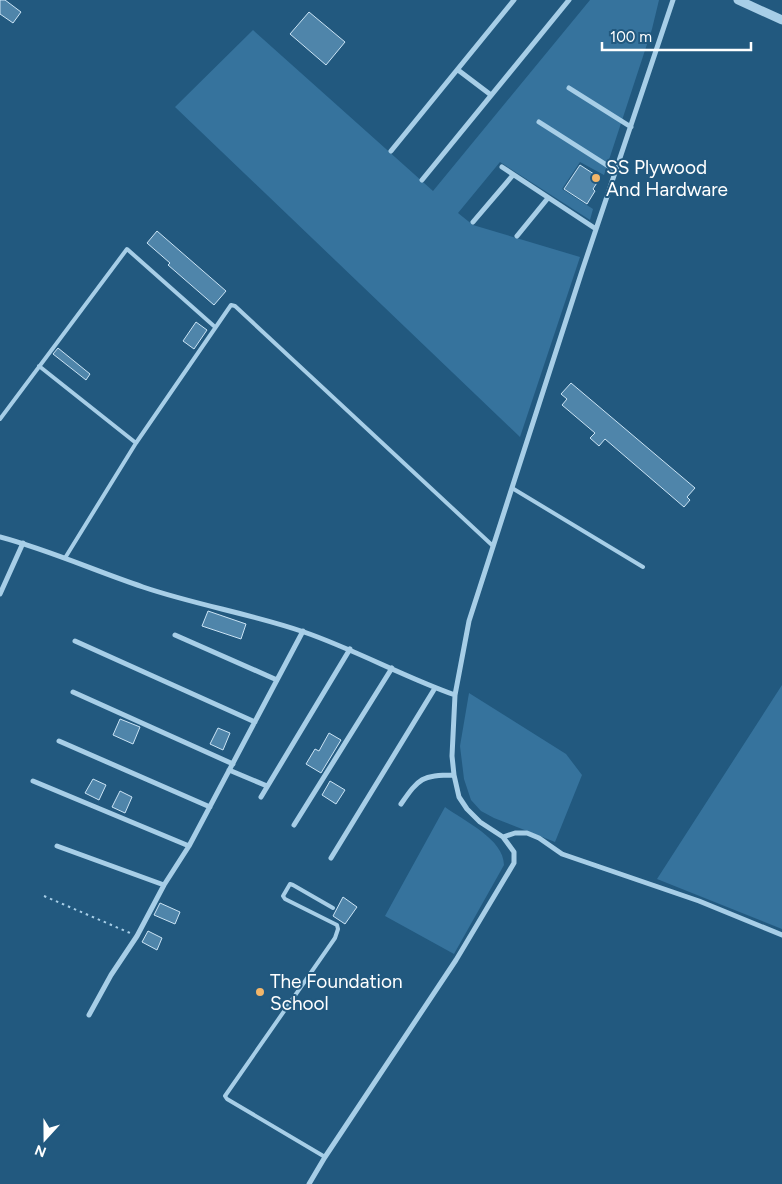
<svg xmlns="http://www.w3.org/2000/svg" width="782" height="1184" viewBox="0 0 782 1184" font-family="Figtree,sans-serif">
  <style>
    .green { fill: #36739d }
    .building { fill: #4f85aa; stroke: #cbe4f5 }
    .lines { fill: none; stroke-linecap: round; stroke-linejoin: round }
    .path { stroke: #a7cee7; stroke-width: 2; stroke-dasharray: 2.5 4; stroke-linecap: butt }
    .service { stroke: #a7cee7; stroke-width: 4 }
    .minor { stroke: #a7cee7; stroke-width: 5 }
    .tertiary { stroke: #a7cee7; stroke-width: 9 }
    .poi-dot { fill: #f2b66a; stroke: #22597f; stroke-width: 2 }
    .labels { text-anchor: middle; stroke-width: 4; stroke-linejoin: round; paint-order: stroke }
    .poi-label { font-size: 19px; fill: #fff; stroke: #22597f; text-anchor: start }
  </style>
  <rect width="100%" height="100%" fill="#22597f"/>
  <!-- green -->
  <path class="green" d="M590,0H659L652,29L604,175L580,162L562,189L593,209L590,220L500,162L458,213L473,225L580,257L520,437L175,107L253,30L433,191Z
    M782,685V929L657,879Z
    M469,693L566,754L582,775L555,842L494,818L481,811L471,800L464,779L460,746Z
    M445,807C464,821 504,839 504,865L454,954L385,916Z"/>
  <!-- building -->
  <path class="building" d="M0,0H5L21,12L13,23L0,14Z
    M309,12L345,42L326,65L290,34Z
    M580,165L600,178L593,189L595,191L587,204L564,189Z
    M157,231L226,291L214,305L168,265L170,263L147,243Z
    M196,322L207,330L194,349L183,341Z
    M58,348L90,374L86,380L53,354Z
    M571,383L695,488L687,497L690,500L684,507L605,439L599,446L590,438L595,433L562,405L567,399L561,394Z
    M208,611L246,624L241,639L202,626Z
    M120,719L140,727L133,744L113,735Z
    M218,728L230,733L223,750L210,744Z
    M329,733L341,740L321,773L306,764L315,749L319,751Z
    M93,779L106,785L99,800L85,793Z
    M330,781L345,790L336,804L322,795Z
    M120,791L132,797L125,813L112,807Z
    M343,897L357,907L345,924L333,916Z
    M160,903L180,912L175,924L154,915Z
    M148,931L162,938L157,950L142,942Z"/>
  <g class="lines">
    <!-- path -->
    <path class="path" d="M44,896L130,933"/>
    <!-- service -->
    <path class="service" d="M39,366L136,443
      M0,419L127,249L215,327
      M512,488L643,567
      M65,558L136,443L231,305L235,306L493,546
      M325,1157L227,1099L225,1096L335,938L338,929L337,925L285,899L283,896L290,884L293,885L333,908"/>
    <!-- minor -->
    <path class="minor" d="M458,70L491,95
      M569,88L631,127
      M539,122L616,171
      M391,151L514,0
      M502,167L596,229
      M422,180L569,0
      M473,222L513,175
      M517,236L548,198
      M0,537C49,550 95,571 143,587C196,605 252,614 304,632C356,650 404,677 455,695
      M0,594L23,543
      M175,635L277,680
      M75,641L255,722
      M73,692L233,764
      M59,741L210,807
      M229,770L267,786
      M33,781L189,846
      M261,797L350,649
      M401,804C419,778 422,775 454,775
      M294,825L392,668
      M503,837L515,833H527L539,838L562,854L699,901L782,935
      M57,846L164,885
      M331,858L435,688
      M89,1015L111,975L137,936L164,885L189,846L303,631
      M309,1184L325,1157L456,960L514,863V852L503,837L480,822L467,809L459,797L454,775L452,756L455,695L469,621L582,271L673,0"/>
    <!-- tertiary -->
    <path class="tertiary" d="M738,0L782,20"/>
  </g>
  <!-- markers -->
  <g class="poi-dot">
    <circle cx="596" cy="178" r="5"/>
    <circle cx="260" cy="992" r="5"/>
  </g>
  <g class="labels">
    <!-- poi labels -->
    <g class="poi-label">
      <text x="606" y="174">SS Plywood<tspan x="606" dy="22">And Hardware</tspan></text>
      <text x="270" y="988">The Foundation<tspan x="270" dy="22">School</tspan></text>
    </g>
  </g>
  <!-- north arrow -->
  <g transform="translate(45 1139) rotate(201)" stroke="#22597f" stroke-width="4" paint-order="stroke">
  <path d="M0-4L9 19L0 12L-9 19Z" fill="#ffffff"/>
  <text y="-8" font-size="14" font-weight="bold" text-anchor="middle" fill="#ffffff">N</text>
  </g>
  <!-- scale -->
  <path d="M602 42v8h149v-8" fill="none" stroke="#ffffff" stroke-width="2.5"/>
  <text x="610" y="42" font-size="15" fill="#ffffff" stroke="#22597f" stroke-width="4" paint-order="stroke">100 m</text>
</svg>
